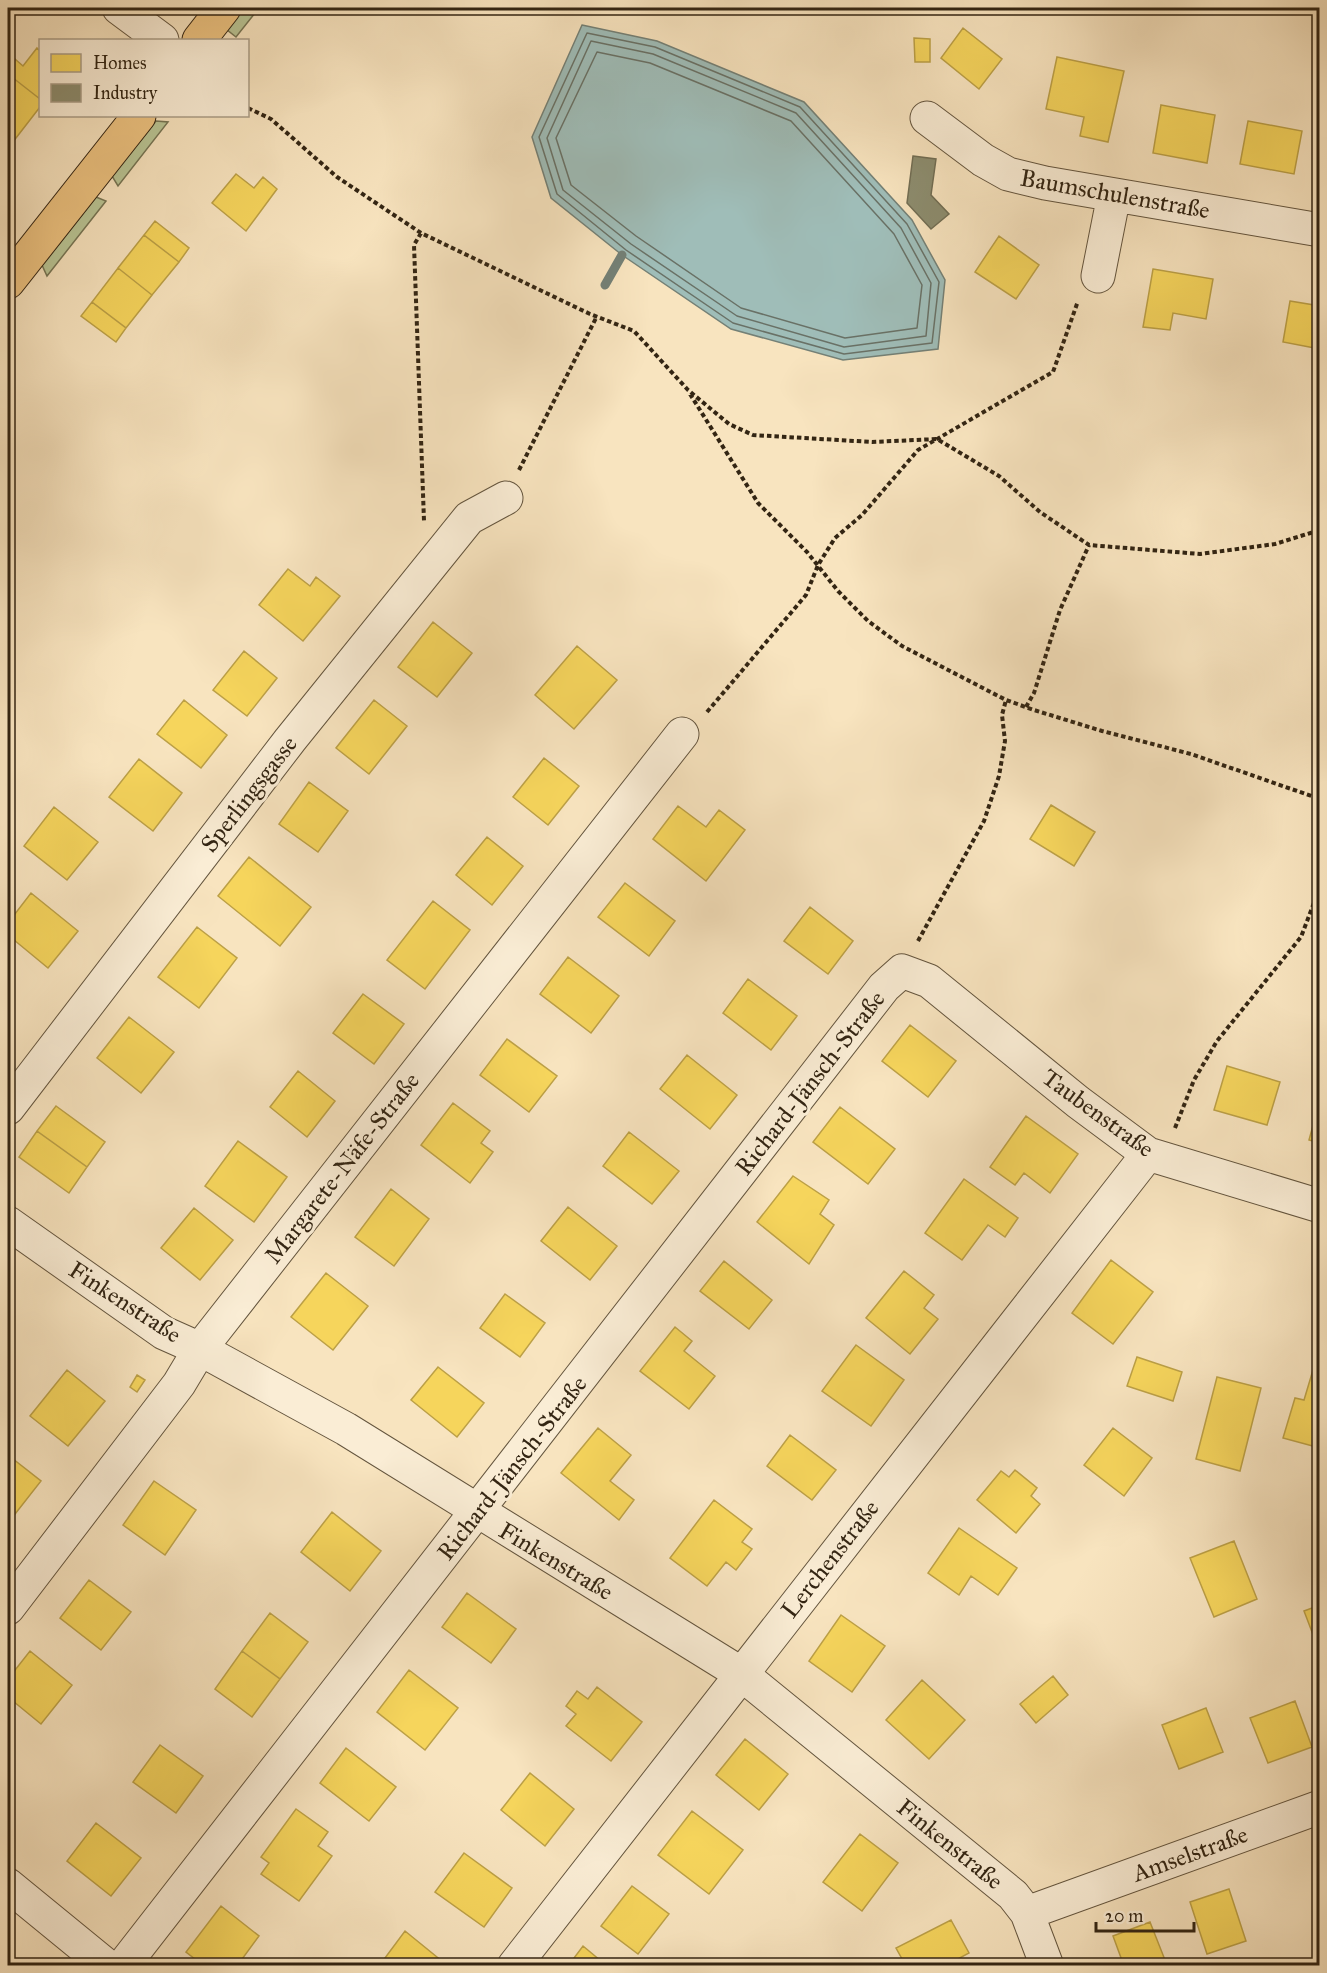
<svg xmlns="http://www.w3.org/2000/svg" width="1327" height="1973" viewBox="0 0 1327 1973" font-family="'IM FELL Great Primer',serif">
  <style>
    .green { fill: #b9c595; stroke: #767554; stroke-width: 1.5 }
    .water { fill: #9fbdb8; stroke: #748076; stroke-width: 1.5 }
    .homes { fill: #f6d55c; stroke: #bca046; stroke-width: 1.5 }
    .industry { fill: #8c8c6e; stroke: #716d53; stroke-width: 1.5 }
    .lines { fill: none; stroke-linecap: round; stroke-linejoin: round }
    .shore { stroke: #697166; stroke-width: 1.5 }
    .stream { stroke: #748076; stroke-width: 9 }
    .minor-casing { stroke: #64553e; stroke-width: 35 }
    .major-casing { stroke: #332513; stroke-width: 35 }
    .path { stroke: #332513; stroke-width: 4; stroke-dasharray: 4.5 3; stroke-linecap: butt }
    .minor { stroke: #faedd5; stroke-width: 33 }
    .major { stroke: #ecc280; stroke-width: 33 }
    .labels { text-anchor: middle; stroke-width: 6; stroke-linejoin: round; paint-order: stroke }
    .street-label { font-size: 24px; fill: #332513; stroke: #faedd5 }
  </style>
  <rect width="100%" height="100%" fill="#f8e4bf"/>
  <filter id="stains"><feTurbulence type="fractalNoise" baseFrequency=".00333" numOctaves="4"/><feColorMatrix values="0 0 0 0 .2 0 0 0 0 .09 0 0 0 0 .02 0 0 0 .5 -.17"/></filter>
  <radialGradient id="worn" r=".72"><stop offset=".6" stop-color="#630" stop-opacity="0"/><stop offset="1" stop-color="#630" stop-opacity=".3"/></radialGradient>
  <!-- green -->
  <path class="green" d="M242,8H259L236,37L226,29Z
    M156,121L168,122L118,186L112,176Z
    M96,197L106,201L47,276L42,265Z"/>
  <!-- water -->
  <path class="water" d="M582,25L657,41L804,102L912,220L945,280L938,349L843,360L731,329L622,255L551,198L532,137Z"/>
  <!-- homes -->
  <path class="homes" d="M963,28L1002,59L979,89L941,58Z
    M914,38L930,39V62H915Z
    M37,48L40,51V99L8,74V53L23,66Z
    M1057,57L1124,71L1108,142L1080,136L1084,117L1046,109Z
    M8,74L40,99V107L9,147Z
    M1161,105L1215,115L1207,163L1153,153Z
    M1248,121L1302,131L1294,174L1240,164Z
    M236,174L254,188L263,177L277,189L246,231L212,203Z
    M155,221L189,248L179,262L144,235Z
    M144,235L179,262L152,295L118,268Z
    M999,236L1039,265L1016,299L975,272Z
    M118,268L152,295L126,328L92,302Z
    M1153,269L1213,279L1206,319L1173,313L1170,330L1143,327Z
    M1290,301L1320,306V349L1283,342Z
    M92,302L126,328L116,342L81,316Z
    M288,569L310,586L316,577L340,596L303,641L259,605Z
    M433,622L472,653L437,697L398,667Z
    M577,646L617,680L574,729L535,695Z
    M244,651L277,678L247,716L213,690Z
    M184,700L227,735L201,768L157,734Z
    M374,700L407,726L369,774L336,748Z
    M544,758L579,786L548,825L513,797Z
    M139,759L182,793L153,831L109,797Z
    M309,782L348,811L318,852L279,824Z
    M1051,805L1095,832L1074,866L1030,839Z
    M678,806L706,827L719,810L745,830L706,881L653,839Z
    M54,807L98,842L67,880L24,846Z
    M487,837L523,866L492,905L456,875Z
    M249,857L311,907L280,946L218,896Z
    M625,883L675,921L649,956L598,917Z
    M31,893L78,931L48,968L8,935V923Z
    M433,901L470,930L425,989L387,960Z
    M810,907L853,941L828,974L784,941Z
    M197,927L237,958L199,1008L158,977Z
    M568,957L619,996L591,1033L540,994Z
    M748,979L797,1016L771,1050L723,1013Z
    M363,994L404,1024L374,1064L333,1033Z
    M129,1017L174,1052L141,1093L97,1058Z
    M910,1025L956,1061L928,1097L882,1061Z
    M507,1039L557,1076L529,1112L480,1075Z
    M687,1055L737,1095L710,1129L660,1089Z
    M1227,1066L1280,1082L1267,1125L1214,1110Z
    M298,1071L335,1101L307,1137L270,1107Z
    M1320,1100V1143L1309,1140Z
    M453,1103L490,1131L481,1143L493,1152L470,1183L421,1145Z
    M56,1106L105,1142L87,1167L37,1131Z
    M840,1107L895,1149L868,1184L813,1142Z
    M1026,1116L1078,1154L1050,1193L1024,1173L1015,1185L990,1167Z
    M37,1131L87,1167L69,1193L19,1157Z
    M629,1132L679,1171L652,1204L603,1166Z
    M238,1141L287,1177L254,1222L205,1186Z
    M793,1176L829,1200L820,1214L834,1225L809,1264L757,1222Z
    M964,1179L1018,1218L1005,1237L988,1225L962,1260L925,1233Z
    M391,1189L429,1219L394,1266L355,1237Z
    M568,1207L617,1246L590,1280L541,1241Z
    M194,1208L233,1240L200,1280L161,1248Z
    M1111,1260L1153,1292L1113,1344L1072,1313Z
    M724,1261L772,1300L749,1329L700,1291Z
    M904,1271L934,1295L924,1308L938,1319L910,1354L866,1318Z
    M326,1273L368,1306L333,1350L291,1317Z
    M505,1294L545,1323L520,1357L480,1328Z
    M675,1327L692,1341L684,1351L715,1376L689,1409L640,1371Z
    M856,1345L904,1380L871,1426L822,1391Z
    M1137,1357L1182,1372L1173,1401L1127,1386Z
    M438,1367L484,1403L457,1437L411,1400Z
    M67,1370L105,1401L68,1446L30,1416Z
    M1313,1370L1320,1372V1448L1283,1438L1295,1398L1304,1400Z
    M137,1375L145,1380L137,1392L130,1387Z
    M1217,1377L1261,1388L1240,1471L1196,1459Z
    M598,1428L631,1455L610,1481L634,1500L619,1520L561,1473Z
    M1113,1428L1152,1458L1124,1496L1084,1465Z
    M790,1435L836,1470L812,1500L767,1466Z
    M8,1455L41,1481L8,1523Z
    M1015,1470L1037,1488L1031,1496L1040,1504L1016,1533L977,1500L1001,1471L1009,1477Z
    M154,1481L196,1510L165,1555L123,1525Z
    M714,1500L752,1529L742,1542L752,1549L736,1570L726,1562L707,1586L670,1558Z
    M332,1512L381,1551L350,1591L301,1552Z
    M959,1528L1017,1568L998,1595L971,1576L959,1595L928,1573Z
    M1234,1541L1257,1599L1214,1617L1190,1558Z
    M89,1580L131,1612L101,1650L60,1618Z
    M467,1593L516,1629L491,1663L442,1627Z
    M1320,1605V1653L1304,1611Z
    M270,1613L308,1642L280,1679L242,1651Z
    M841,1615L885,1646L852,1692L809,1661Z
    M30,1651L72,1685L41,1724L8,1697V1679Z
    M242,1651L280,1679L252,1717L215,1689Z
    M409,1670L458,1708L425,1750L377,1712Z
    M1053,1676L1068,1695L1036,1723L1020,1704Z
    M922,1680L965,1720L929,1759L886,1720Z
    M597,1687L642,1722L611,1761L566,1726L576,1714L566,1706L577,1691L588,1699Z
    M1295,1701L1312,1747L1268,1763L1250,1718Z
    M1206,1708L1223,1752L1179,1769L1162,1725Z
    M745,1739L788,1774L759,1810L716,1775Z
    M160,1745L203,1776L176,1813L133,1782Z
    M346,1748L396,1787L369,1821L320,1783Z
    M530,1773L574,1809L545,1846L501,1810Z
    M296,1809L328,1832L318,1846L332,1856L299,1901L261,1874L269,1863L261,1857Z
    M692,1811L743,1850L709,1894L658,1855Z
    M96,1823L141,1858L111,1896L67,1861Z
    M860,1834L898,1863L862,1911L823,1882Z
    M464,1853L512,1888L484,1927L435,1892Z
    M632,1886L669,1914L638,1954L601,1926Z
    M1229,1889L1246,1941L1207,1954L1190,1902Z
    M221,1906L259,1936L237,1966H204L186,1952Z
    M951,1920L969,1953L945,1966H906L896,1948Z
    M1150,1922L1165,1960L1151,1966H1124L1113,1936Z
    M405,1931L448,1966H379Z
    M583,1946L607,1966H568Z"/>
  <!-- industry -->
  <path class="industry" d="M913,156L936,159L931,195L949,214L931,229L907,203Z"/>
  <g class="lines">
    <!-- shore -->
    <path class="shore" d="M587,33L655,47L800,107L907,224L939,282L932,343L844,354L733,323L626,250L557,194L539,137Z
      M591,41L653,54L796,113L901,228L931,283L926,336L844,347L737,316L631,244L563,190L547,138Z
      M597,52L650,63L791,121L894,234L922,285L917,328L845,338L741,308L636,236L571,185L556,138Z"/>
    <!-- stream -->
    <path class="stream" d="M605,285L622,255"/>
    <defs>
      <path id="minor" d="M119,8L162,40
        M927,118L983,160L1008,174L1045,183L1320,230
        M1098,276L1114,195
        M8,1108L290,740L469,518L506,498
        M8,1223L164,1333L200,1349L346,1429L740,1673L1013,1895L1027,1913L1047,1966
        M8,1608L179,1384L200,1349L682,734
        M8,1885L107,1966
        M1027,1913L1320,1807
        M123,1966L884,987L902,971L929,981L1078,1102L1148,1154L1320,1206
        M514,1966L1148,1154"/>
      <path id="major" d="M199,40L224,8
        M8,282L139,116"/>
    </defs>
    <!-- minor casing -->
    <use href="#minor" class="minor-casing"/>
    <!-- major casing -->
    <use href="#major" class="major-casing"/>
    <!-- path -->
    <path class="path" d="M248,108L271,119L337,177L421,233L590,314L634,331L688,390L729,424L753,435L872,442L937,439L999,476L1040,512L1089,545L1200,554L1275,544L1320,530
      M421,233L414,245L424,521
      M690,394L758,503L807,552L838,591L868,621L902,646L1006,700L1034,710L1102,731L1191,754L1320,799
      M519,470L597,316
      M1026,707L1034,693L1060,610L1089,545
      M707,712L806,595L818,565L835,538L862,515L918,450L1053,372L1078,301
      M918,941L984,821L999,776L1005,741L1002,715L1006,700
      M1175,1128L1194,1080L1217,1041L1301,937L1320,887"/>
    <!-- minor -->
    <use href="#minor" class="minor"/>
    <!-- major -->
    <use href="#major" class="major"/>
  </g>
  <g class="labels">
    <!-- street labels -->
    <g class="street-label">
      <text transform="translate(1115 194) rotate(10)" y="8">Baumschulenstraße</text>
      <text transform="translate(249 794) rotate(-52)" y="8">Sperlingsgasse</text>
      <text transform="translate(810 1083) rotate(-52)" y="8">Richard-Jänsch-Straße</text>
      <text transform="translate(1098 1113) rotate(36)" y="8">Taubenstraße</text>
      <text transform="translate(342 1168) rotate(-52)" y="8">Margarete-Näfe-Straße</text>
      <text transform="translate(125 1302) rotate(33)" y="8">Finkenstraße</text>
      <text transform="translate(512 1468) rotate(-52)" y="8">Richard-Jänsch-Straße</text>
      <text transform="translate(830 1559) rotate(-52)" y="8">Lerchenstraße</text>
      <text transform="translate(556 1561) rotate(31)" y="8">Finkenstraße</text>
      <text transform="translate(950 1844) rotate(39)" y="8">Finkenstraße</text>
      <text transform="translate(1190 1854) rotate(-20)" y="8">Amselstraße</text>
    </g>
  </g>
  <!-- margin -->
  <rect width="1327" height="1973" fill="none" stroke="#f8e4bf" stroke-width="30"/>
  <rect x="9" y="9" width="1309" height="1955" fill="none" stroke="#332513" stroke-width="3"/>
  <rect x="15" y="15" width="1297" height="1943" fill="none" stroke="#332513" stroke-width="1.5"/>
  <!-- legend -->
  <rect x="39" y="39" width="210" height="78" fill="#faedd5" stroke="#aa9d87" stroke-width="1.5"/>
  <rect x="51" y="54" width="30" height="18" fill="#f6d55c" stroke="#aa9d87" stroke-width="1.5"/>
  <text x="93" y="69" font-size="18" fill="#332513">Homes</text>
  <rect x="51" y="84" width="30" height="18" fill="#8c8c6e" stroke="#aa9d87" stroke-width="1.5"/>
  <text x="93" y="99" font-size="18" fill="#332513">Industry</text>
  <!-- scale -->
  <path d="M1096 1922v9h98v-9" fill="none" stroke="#332513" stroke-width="3"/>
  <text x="1105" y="1922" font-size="18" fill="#332513" stroke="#faedd5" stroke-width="4.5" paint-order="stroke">20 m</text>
  <rect width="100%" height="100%" filter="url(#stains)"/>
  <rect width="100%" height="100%" fill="url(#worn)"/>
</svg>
